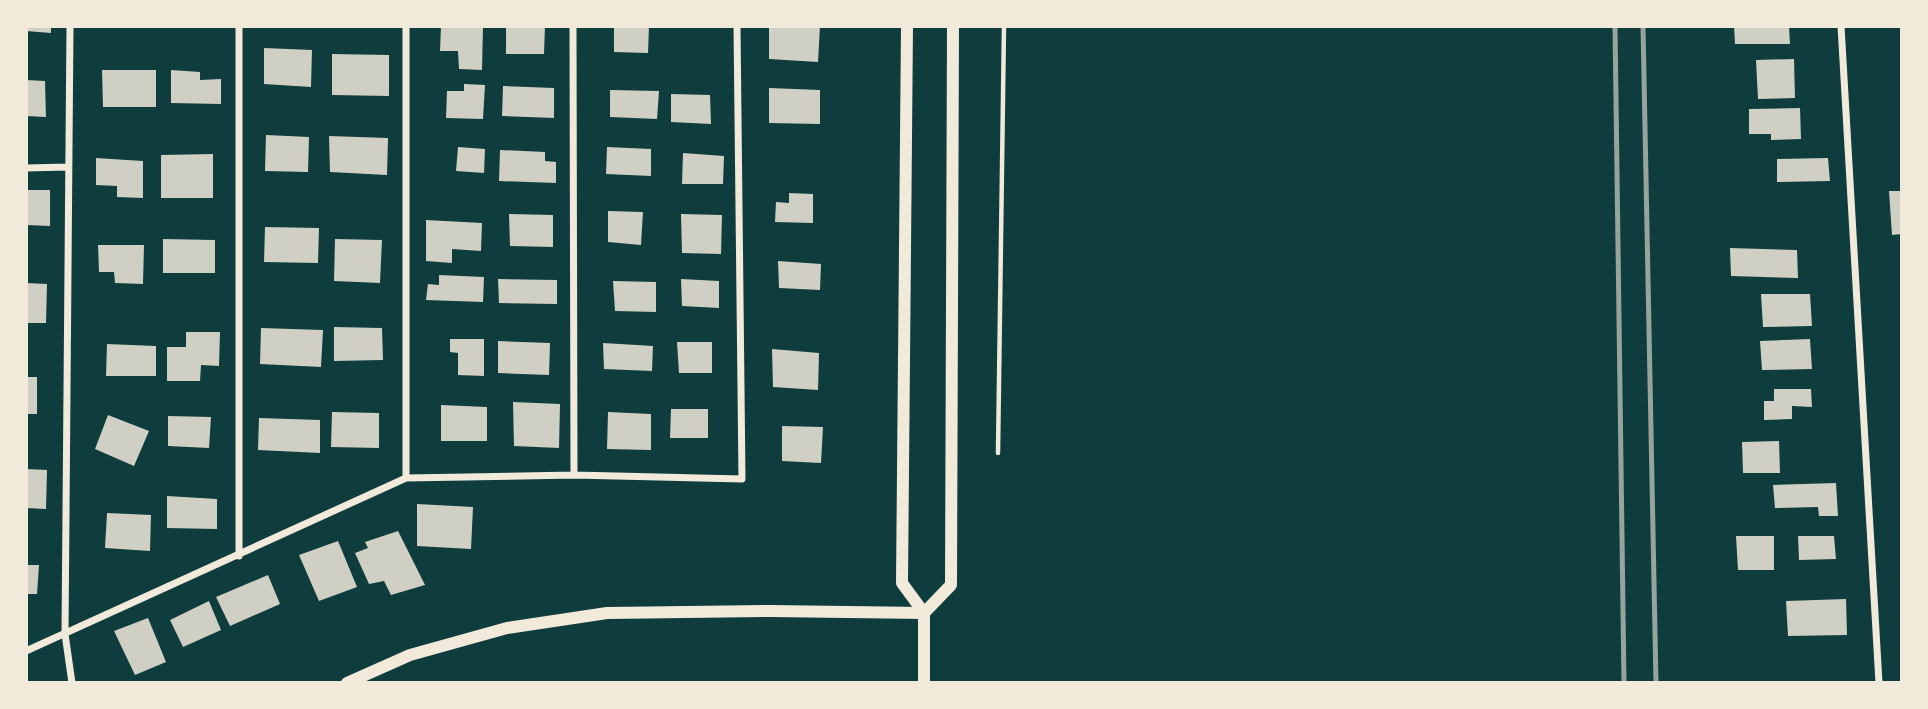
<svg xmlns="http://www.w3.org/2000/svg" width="1928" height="709" viewBox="0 0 1928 709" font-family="Raleway,sans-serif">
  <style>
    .building { fill: #cfcfc3 }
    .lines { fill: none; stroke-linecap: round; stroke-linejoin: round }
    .path { stroke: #f1e9da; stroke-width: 4.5 }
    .minor { stroke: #f1e9da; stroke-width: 7 }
    .tertiary { stroke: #f1e9da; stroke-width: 12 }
    .rail { stroke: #97a49c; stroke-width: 5 }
  </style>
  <rect width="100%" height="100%" fill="#0f3d3e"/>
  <!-- building -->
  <path class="building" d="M26,26H51V33L26,31Z
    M441,26H483L482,70L459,69L458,51H440Z
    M506,26H545L544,54H506Z
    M614,26H649L648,53L614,52Z
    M769,26H820L818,62L769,59Z
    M1734,26H1789L1790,44H1735Z
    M264,48L312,50L311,87L264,84Z
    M332,54L389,55V96L332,95Z
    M1794,59L1795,98L1758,99L1756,60Z
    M102,70H156V107H103Z
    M171,70L200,72V80L221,79V104L171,103Z
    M26,80L45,81L46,117L26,116Z
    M464,84L485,85L483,119L446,118L447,91H464Z
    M503,86L554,88V118L502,116Z
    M769,88L820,90V124L769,123Z
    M610,90L659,91L657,119L610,117Z
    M671,94L710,95L711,124L671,122Z
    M1800,108L1801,139L1771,140V134H1749V109Z
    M266,135L309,137L308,172L265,171Z
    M329,136L388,138L387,175L330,172Z
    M458,147L485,149L484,173L456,171Z
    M607,147L651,149V176L606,174Z
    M500,150L545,152V161L556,162V183L499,181Z
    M683,153L724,156L723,184H682Z
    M213,154V198H161V155Z
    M96,158L143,161V198L117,197V186L96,185Z
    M1828,158L1830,181L1777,182V159Z
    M26,190H50V226L26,225Z
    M1889,191H1902V234L1892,235Z
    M789,193L813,194V223L775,222L776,202L789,203Z
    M608,211L643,212L641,245L608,242Z
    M509,214L553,215V247L510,246Z
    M681,214L722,215L721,254L682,253Z
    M426,220L482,223L481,251L452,249V263L426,261Z
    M265,227L319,228L318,263L264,262Z
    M163,239L215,240V273H163Z
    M335,239L382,240L380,283L334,281Z
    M98,245H144L143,284L115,283L114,272H99Z
    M1730,248L1797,250L1798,278L1731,276Z
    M778,261L821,264L820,290L779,288Z
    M439,275L484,277L483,302L426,300L428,284L439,285Z
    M498,279L557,280V304L499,303Z
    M681,279L719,281V308L682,306Z
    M613,281L656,282V312L615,311Z
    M26,283L47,284L46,323H26Z
    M1761,294H1810L1812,326L1763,327Z
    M334,327L382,328L383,360L334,361Z
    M261,328L323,330L321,367L260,364Z
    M186,332H220L219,366L201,365L200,381H167V347H186Z
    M450,339H484V376L458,375V353L450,352Z
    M1810,339L1812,369L1762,370L1760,341Z
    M498,341L550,343L549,375L498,373Z
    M677,342H712V373H679Z
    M603,343L653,346L652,371L604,369Z
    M107,344L156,346V376H106Z
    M772,349L819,353L818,390L773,387Z
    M26,377H37V414H26Z
    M1774,389H1811L1812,407L1792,406V419L1764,420V401H1774Z
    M513,402L560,404L559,448L514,446Z
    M441,405L487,407V441H441Z
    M671,409H708V438H670Z
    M332,412L379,413V448L331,447Z
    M608,412L651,414V450L607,449Z
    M108,415L149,431L134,466L95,449Z
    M168,416L211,417L209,448L168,446Z
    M259,418L320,420V453L258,450Z
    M782,426L823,427L821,463L782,461Z
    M1779,441L1780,473H1743L1742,442Z
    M26,469L47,470L46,509L26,508Z
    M1836,483L1838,516H1819L1818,507L1775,508L1773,485Z
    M167,496L217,499V529L167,528Z
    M417,504L473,507L471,549L417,546Z
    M107,513L151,515L150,551L105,548Z
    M398,531L425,585L391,595L384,581L369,584L355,553L368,548L365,542Z
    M1736,536H1774V570H1738Z
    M1798,536H1834L1836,559L1799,560Z
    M338,541L357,587L319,601L299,555Z
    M26,565H39L37,594H26Z
    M268,575L280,604L230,626L216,597Z
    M1846,599L1847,635L1788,636L1786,601Z
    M209,601L221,630L183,647L170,620Z
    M148,618L166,662L135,675L114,631Z"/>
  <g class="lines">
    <!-- path -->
    <path class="path" d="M998,453L1004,26"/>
    <!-- minor -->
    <path class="minor" d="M70,26L65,634L72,683
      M239,26V556
      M406,26V478
      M573,26L574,475
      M1841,26L1879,683
      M26,168L68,167
      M26,651L406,478L574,475L742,479L737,26"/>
    <!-- tertiary -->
    <path class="tertiary" d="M907,26L902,583L924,613
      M924,613L951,585L953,26
      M347,683L410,655L507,628L607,613L770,611L924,613
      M924,683V613"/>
    <!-- rail -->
    <path class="rail" d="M1615,26L1624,683
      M1643,26L1656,683"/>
  </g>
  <!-- border -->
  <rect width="1928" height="709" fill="none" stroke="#f1e9da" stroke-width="56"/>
</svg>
